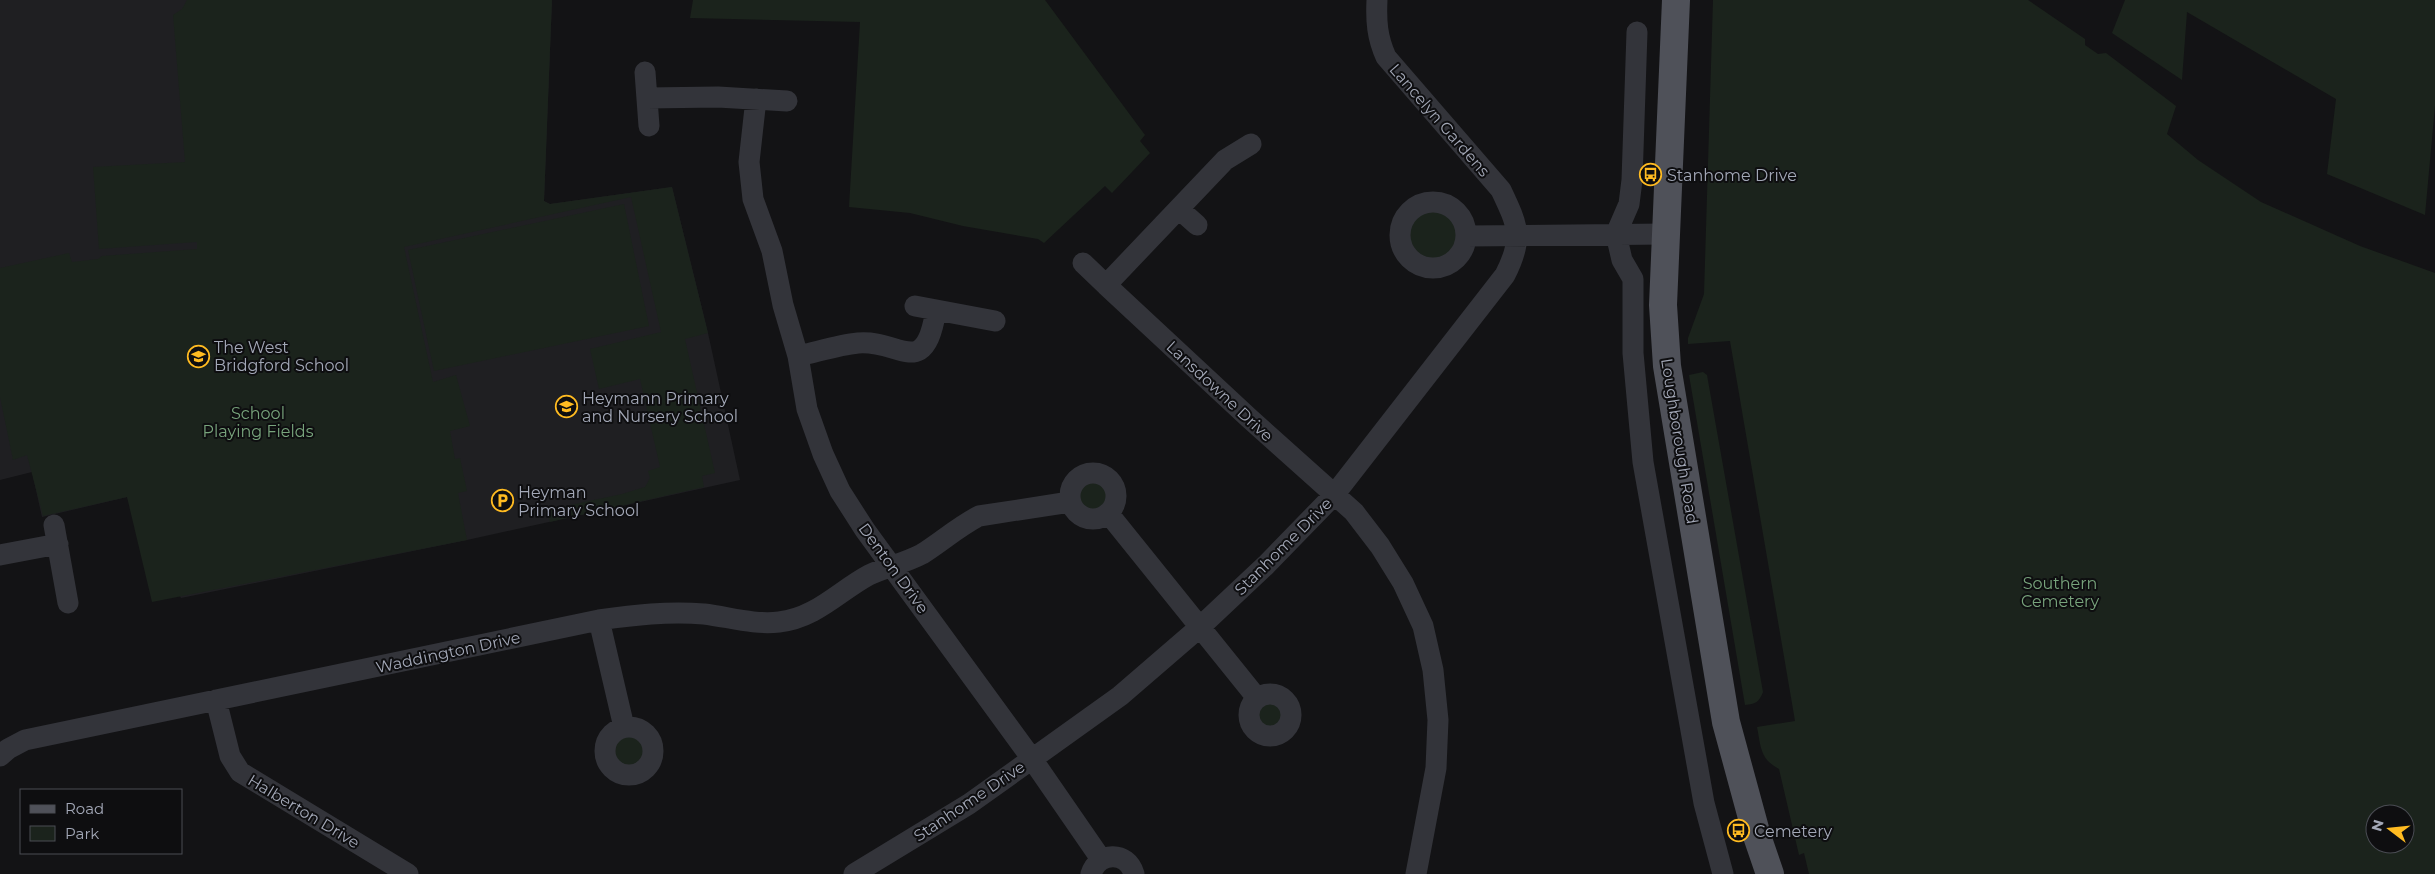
<svg xmlns="http://www.w3.org/2000/svg" width="2435" height="874" viewBox="0 0 2435 874" font-family="Montserrat,sans-serif">
  <style>
    .built { fill: #1f1f22 }
    .green { fill: #1b231c; fill-rule: evenodd }
    .lines { fill: none; stroke-linecap: round; stroke-linejoin: round }
    .street { stroke: #33343a; stroke-width: 21 }
    .primary { stroke: #4f5159; stroke-width: 28 }
    .labels { text-anchor: middle; stroke-width: 4; stroke-linejoin: round; paint-order: stroke }
    .street-label { font-size: 16px; fill: #a3a8b7; stroke: #0e0e10 }
    .poi-label { font-size: 16px; fill: #a3a8b7; stroke: #0e0e10; text-anchor: start }
    .park-label { font-size: 16px; fill: #78a47c; stroke: #0e0e10 }
  </style>
  <rect width="100%" height="100%" fill="#131315"/>
  <!-- built -->
  <path class="built" d="M0,0H552L544,201L550,204L672,187L708,333L740,480L467,540L181,598L127,497L42,517L32,472L0,480Z"/>
  <!-- green -->
  <path class="green" d="M187,0H552L544,201L550,204L672,187L708,333L685,339L715,473L702,476L704,487L550,522L547,510L622,494L645,487L650,478L648,471L660,467L640,379L599,389L590,349L661,332L631,197L404,247L433,382L456,375L470,426L450,431L455,459L460,458L467,491L458,493L467,540L152,602L127,497L43,516L27,455L13,460L0,397V268L69,253L72,262L98,259L102,256L197,249V242L99,249L93,167L185,162L173,15L182,9Z
    M693,0H1045L1145,135L1140,141L1150,153L1112,193L1105,186L1044,243L1038,239L963,226L910,213L849,207L860,22L690,18Z
    M1713,0H2028L2085,39V45L2098,54L2106,53L2176,106L2167,134L2198,160L2261,202L2360,246L2435,273V874H1809L1804,853L1799,855L1779,769C1760,759 1761,747 1757,727L1795,721L1730,341L1688,344V338L1704,294ZM2375,814H2405V844H2375Z
    M2125,0H2435V106L2425,215L2327,174L2336,99L2187,12L2182,80L2112,33Z
    M624,204L649,326L434,371L408,250Z
    M1408 235a26 26 0 1 1 52 0a26 26 0 1 1-52 0Z
    M1703,372L1707,375L1763,692C1759,702 1756,704 1745,705L1689,375Z
    M1077 495a15 15 0 1 1 30 0a15 15 0 1 1-30 0Z
    M1257 714a13 13 0 1 1 26 0a13 13 0 1 1-26 0Z
    M613 750a16 16 0 1 1 32 0a16 16 0 1 1-32 0Z"/>
  <g class="lines">
    <!-- street -->
    <path class="street" d="M1637,32L1632,180L1629,204L1616,234L1622,260L1633,279V353L1643,462L1704,803L1723,874
      M645,72L649,126
      M647,98L718,97L787,101
      M756,99L749,162L753,199L772,251L783,305L798,356L807,409L823,454L840,491L865,530L1032,759L1101,859
      M1251,144L1225,160L1106,285L1249,418L1354,512L1380,546L1403,583L1423,626L1433,670L1438,720L1436,768L1416,874
      M1400 235a33 33 0 1 1 66 0a33 33 0 1 1-66 0Z
      M1179,209L1197,225
      M1466,236L1666,234
      M1083,263L1106,285
      M915,306L995,321
      M798,356C817,352 838,345 858,343C900,339 924,382 936,310
      M1070 496a23 23 0 1 1 46 0a23 23 0 1 1-46 0Z
      M1108,513L1257,698
      M54,525L68,603
      M0,555L58,544
      M599,620L624,727
      M1249 715a21 21 0 1 1 42 0a21 21 0 1 1-42 0Z
      M216,700L230,756L240,772L408,874
      M605 751a24 24 0 1 1 48 0a24 24 0 1 1-48 0Z
      M0,756L8,749L25,740L599,620C634,615 668,611 704,614C729,617 754,625 779,622C816,618 839,591 869,575C886,567 905,563 922,554C941,542 958,527 979,516L1070,502
      M854,874L969,804L1032,759L1120,696L1200,627L1266,565L1334,495L1505,275C1524,238 1518,226 1501,190L1386,57C1377,37 1376,21 1377,0
      M1091,874C1098,852 1127,850 1134,874"/>
    <!-- primary -->
    <path class="primary" d="M1676,0L1663,305L1667,366L1726,722L1757,836L1770,874"/>
  </g>
  <!-- icons -->
  <defs>
    <symbol id="bus-ring" viewBox="-11 -11 22 22"><circle r="9.5" fill="#0e0e10" stroke="#ffbb21" stroke-width="1.5"/><path d="M-5-6H5V4H4V6H2V4H-2V6H-4V4H-5ZM-3.5-4V0h7V-4ZM-3.5 1.2v1.5H-2V1.2ZM2 1.2v1.5H3.5V1.2Z" fill="#ffbb21"/></symbol>
    <symbol id="school-ring" viewBox="-11 -11 22 22"><circle r="9.5" fill="#0e0e10" stroke="#ffbb21" stroke-width="1.5"/><path d="M0-5L7-2L0 1L-7-2ZM-4 1L0 2.5L4 1V4Q0 6-4 4Z" fill="#ffbb21"/></symbol>
    <symbol id="parking-ring" viewBox="-11 -11 22 22"><circle r="9.5" fill="#0e0e10" stroke="#ffbb21" stroke-width="1.5"/><path d="M-3.5-5.5H1a3.5 3.5 0 0 1 0 7H-1V5.5H-3.5ZM-1-3.4V-.6H.8a1.4 1.4 0 0 0 0-2.8Z" fill="#ffbb21"/></symbol>
  </defs>
  <g fill-rule="evenodd">
    <use href="#bus-ring" x="1638" y="162" width="25" height="25"/>
    <use href="#school-ring" x="186" y="344" width="25" height="25"/>
    <use href="#school-ring" x="554" y="394" width="25" height="25"/>
    <use href="#parking-ring" x="490" y="488" width="25" height="25"/>
    <use href="#bus-ring" x="1726" y="818" width="25" height="25"/>
  </g>
  <g class="labels">
    <!-- street labels -->
    <g class="street-label">
      <text transform="translate(1440 120) rotate(49)" y="6">Lancelyn Gardens</text>
      <text transform="translate(1220 391) rotate(43)" y="6">Lansdowne Drive</text>
      <text transform="translate(1680 441) rotate(81)" y="6">Loughborough Road</text>
      <text transform="translate(1283 546) rotate(-45)" y="6">Stanhome Drive</text>
      <text transform="translate(894 568) rotate(54)" y="6">Denton Drive</text>
      <text transform="translate(448 652) rotate(-12)" y="6">Waddington Drive</text>
      <text transform="translate(969 801) rotate(-34)" y="6">Stanhome Drive</text>
      <text transform="translate(304 811) rotate(31)" y="6">Halberton Drive</text>
    </g>
    <!-- poi labels -->
    <g class="poi-label">
      <text x="1667" y="181">Stanhome Drive</text>
      <text x="214" y="353">The West<tspan x="214" dy="18">Bridgford School</tspan></text>
      <text x="582" y="404">Heymann Primary<tspan x="582" dy="18">and Nursery School</tspan></text>
      <text x="518" y="498">Heyman<tspan x="518" dy="18">Primary School</tspan></text>
      <text x="1754" y="837">Cemetery</text>
    </g>
    <!-- park labels -->
    <g class="park-label">
      <text x="258" y="419">School<tspan x="258" dy="18">Playing Fields</tspan></text>
      <text x="2060" y="589">Southern<tspan x="2060" dy="18">Cemetery</tspan></text>
    </g>
  </g>
  <!-- legend -->
  <rect x="20" y="789" width="162" height="65" fill="#0e0e10" stroke="#4a4c53"/>
  <rect x="30" y="805" width="25" height="8" fill="#4f5159" stroke="#4a4c53"/>
  <text x="65" y="814" font-size="15" fill="#a3a8b7">Road</text>
  <rect x="30" y="826" width="25" height="15" fill="#1b231c" stroke="#4a4c53"/>
  <text x="65" y="839" font-size="15" fill="#a3a8b7">Park</text>
  <!-- north arrow -->
  <g transform="translate(2390 829) rotate(286)"><circle r="24" fill="#0e0e10" stroke="#4a4c53"/>
  <path d="M0-4L9 19L0 12L-9 19Z" fill="#ffbb21"/>
  <text y="-8" font-size="14" font-weight="bold" text-anchor="middle" fill="#a3a8b7">N</text>
  </g>
</svg>
